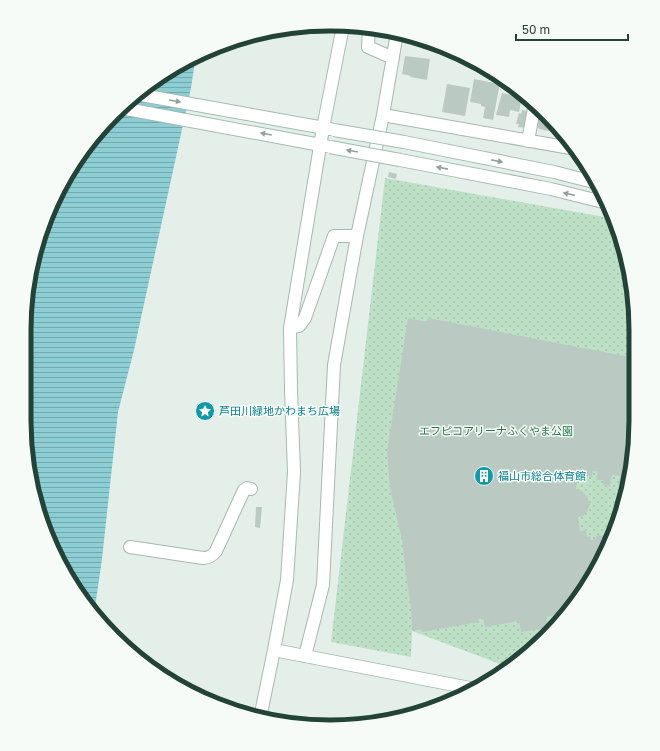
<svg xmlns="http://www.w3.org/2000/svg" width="660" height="751" viewBox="0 0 660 751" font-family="'Golos Text','Noto Sans JP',sans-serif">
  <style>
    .grass { fill: url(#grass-dots) }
    .water { fill: url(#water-rules) }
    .building { fill: #bacac3 }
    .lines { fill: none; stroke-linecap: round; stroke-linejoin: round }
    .street-casing { stroke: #a7b8b1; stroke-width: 14 }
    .secondary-casing { stroke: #a3bbb2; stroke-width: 14 }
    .street { stroke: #fff; stroke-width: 12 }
    .secondary { stroke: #fff; stroke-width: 12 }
    .secondary-bridge-casing { stroke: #a3bbb2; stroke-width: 14; stroke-linecap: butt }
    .secondary-bridge { stroke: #fff; stroke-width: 12 }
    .oneway { fill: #91a09c }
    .labels { text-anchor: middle; stroke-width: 3; stroke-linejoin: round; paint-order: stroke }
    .culture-label { font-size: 11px; fill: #0d838f; stroke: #f6fbf8; text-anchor: start }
    .park-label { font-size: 11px; fill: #2c7a47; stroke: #f6fbf8 }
    .rim { fill: none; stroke: #234238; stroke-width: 5 }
  </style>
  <defs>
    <pattern id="grass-dots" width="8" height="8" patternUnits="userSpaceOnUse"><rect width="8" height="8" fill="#bee0c6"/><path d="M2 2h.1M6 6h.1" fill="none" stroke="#a3c1ab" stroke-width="1.8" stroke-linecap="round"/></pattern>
    <pattern id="water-rules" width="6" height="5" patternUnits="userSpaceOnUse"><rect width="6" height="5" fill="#8dcdd4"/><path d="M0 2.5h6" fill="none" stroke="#73a8ad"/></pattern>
  </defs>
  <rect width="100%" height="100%" fill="#e5efea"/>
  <!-- grass -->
  <path class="grass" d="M385,178L610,218L614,220L626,251L635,310V441L626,500L605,556L573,607L532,651L508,667L412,631L411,657L331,642Z"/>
  <!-- water -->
  <path class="water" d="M196,55L191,88L134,350L118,412L102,559L94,614L56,557L34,500L24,421L30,271L65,177L100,128L144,87Z"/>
  <!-- building -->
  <path class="building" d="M408,35L428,40L437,44L436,51L422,49V45L406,42Z
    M405,56L430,59L427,80L410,77L411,76L402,74Z
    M496,77L501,78L493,120L483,118L485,107L481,106V104L470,102L474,79L495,83Z
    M506,81L521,92L504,89Z
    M447,84L470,88L465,116L442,112Z
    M502,93L522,97L519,112L510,110L509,117L496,115Z
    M525,95L530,99L528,107L523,106L524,104H521L523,98H525Z
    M522,110L528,111L525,128L518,127L519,124H516L519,113L521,114Z
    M543,112L563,134L539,129V128L537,127L539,118H541V114L543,115Z
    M389,172L397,174L396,179L388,177Z
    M408,318L427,322L428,318L635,358V422L628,469L627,492L618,490L620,476L612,475L610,487L603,485V480H596L598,472L593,471L592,477L578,474L576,489L582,491L587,496L590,504L587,512L583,516L578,517L580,531L586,530L587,537L590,536L591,540L596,539V536L613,534L605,556L596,570L587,571L589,582L573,607L567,613L546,617L548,628L521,632L519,621L485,627L483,618L478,619L479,622L422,632L421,630H412L411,608L406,574L402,540L390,488L387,451Z
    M256,507H262L260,528L255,527Z"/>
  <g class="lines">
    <defs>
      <path id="street" d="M369,27L368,47L393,58
        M397,33L383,115L576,149
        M528,141L535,103
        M290,328L299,326L305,318L334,236H357
        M130,547L203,558C209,558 212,556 216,551L244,490L247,488L251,489
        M305,656L323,585L334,365L357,236L383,115"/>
      <path id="secondary" d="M136,94L330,129
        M121,108L326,146
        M404,142L554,172L597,183
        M400,160L551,189L607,203
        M274,650L475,689
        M260,718L274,650L287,580L294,472L291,390L290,328L323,128L343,26"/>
    </defs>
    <!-- street casing -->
    <use href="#street" class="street-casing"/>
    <!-- secondary casing -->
    <use href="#secondary" class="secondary-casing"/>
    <!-- street -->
    <use href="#street" class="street"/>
    <!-- secondary -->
    <use href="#secondary" class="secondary"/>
    <defs>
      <path id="secondary-bridge" d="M334,130L404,142
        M330,147L400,160"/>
    </defs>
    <!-- secondary-bridge casing -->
    <use href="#secondary-bridge" class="secondary-bridge-casing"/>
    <!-- secondary-bridge -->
    <use href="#secondary-bridge" class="secondary-bridge"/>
  </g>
  <!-- one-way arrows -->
  <defs><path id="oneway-solid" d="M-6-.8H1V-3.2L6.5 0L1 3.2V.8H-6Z"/></defs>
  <g class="oneway">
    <use href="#oneway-solid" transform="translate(175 101) rotate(10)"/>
    <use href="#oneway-solid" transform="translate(266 134) rotate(-170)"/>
    <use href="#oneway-solid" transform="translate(352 151) rotate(-170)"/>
    <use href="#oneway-solid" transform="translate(497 161) rotate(11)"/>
    <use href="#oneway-solid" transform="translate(442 168) rotate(-169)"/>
    <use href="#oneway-solid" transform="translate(569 194) rotate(-167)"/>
  </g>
  <!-- icons -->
  <defs>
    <symbol id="sight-disc" viewBox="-11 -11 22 22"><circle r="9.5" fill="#0f9aa8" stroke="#f6fbf8"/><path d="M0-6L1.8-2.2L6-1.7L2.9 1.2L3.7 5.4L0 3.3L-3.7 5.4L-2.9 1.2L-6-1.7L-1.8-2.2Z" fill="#fff"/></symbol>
    <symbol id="building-disc" viewBox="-11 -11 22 22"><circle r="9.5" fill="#0f9aa8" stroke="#f6fbf8"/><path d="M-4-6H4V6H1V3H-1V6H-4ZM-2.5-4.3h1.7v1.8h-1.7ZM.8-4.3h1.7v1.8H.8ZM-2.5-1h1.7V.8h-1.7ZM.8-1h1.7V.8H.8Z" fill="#fff"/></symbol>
  </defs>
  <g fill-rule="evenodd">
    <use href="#sight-disc" x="194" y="400" width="22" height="22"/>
    <use href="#building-disc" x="473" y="465" width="22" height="22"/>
  </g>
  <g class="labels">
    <!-- culture labels -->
    <g class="culture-label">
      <text x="219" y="415">芦田川緑地かわまち広場</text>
      <text x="498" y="480">福山市総合体育館</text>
    </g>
    <!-- park labels -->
    <g class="park-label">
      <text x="496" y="435">エフピコアリーナふくやま公園</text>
    </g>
  </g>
  <!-- crop -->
  <path d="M0 0H660V751H0ZM330 31H330A299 299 0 0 1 629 330V421A299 299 0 0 1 330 720H330A299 299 0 0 1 31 421V330A299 299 0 0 1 330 31Z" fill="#f6fbf8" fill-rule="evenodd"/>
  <path class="rim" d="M330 31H330A299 299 0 0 1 629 330V421A299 299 0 0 1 330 720H330A299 299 0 0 1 31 421V330A299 299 0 0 1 330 31Z"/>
  <!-- scale -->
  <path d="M516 34v6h112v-6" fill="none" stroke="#234238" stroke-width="2"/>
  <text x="522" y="34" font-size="12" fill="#234238" stroke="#f6fbf8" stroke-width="3" paint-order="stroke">50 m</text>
</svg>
